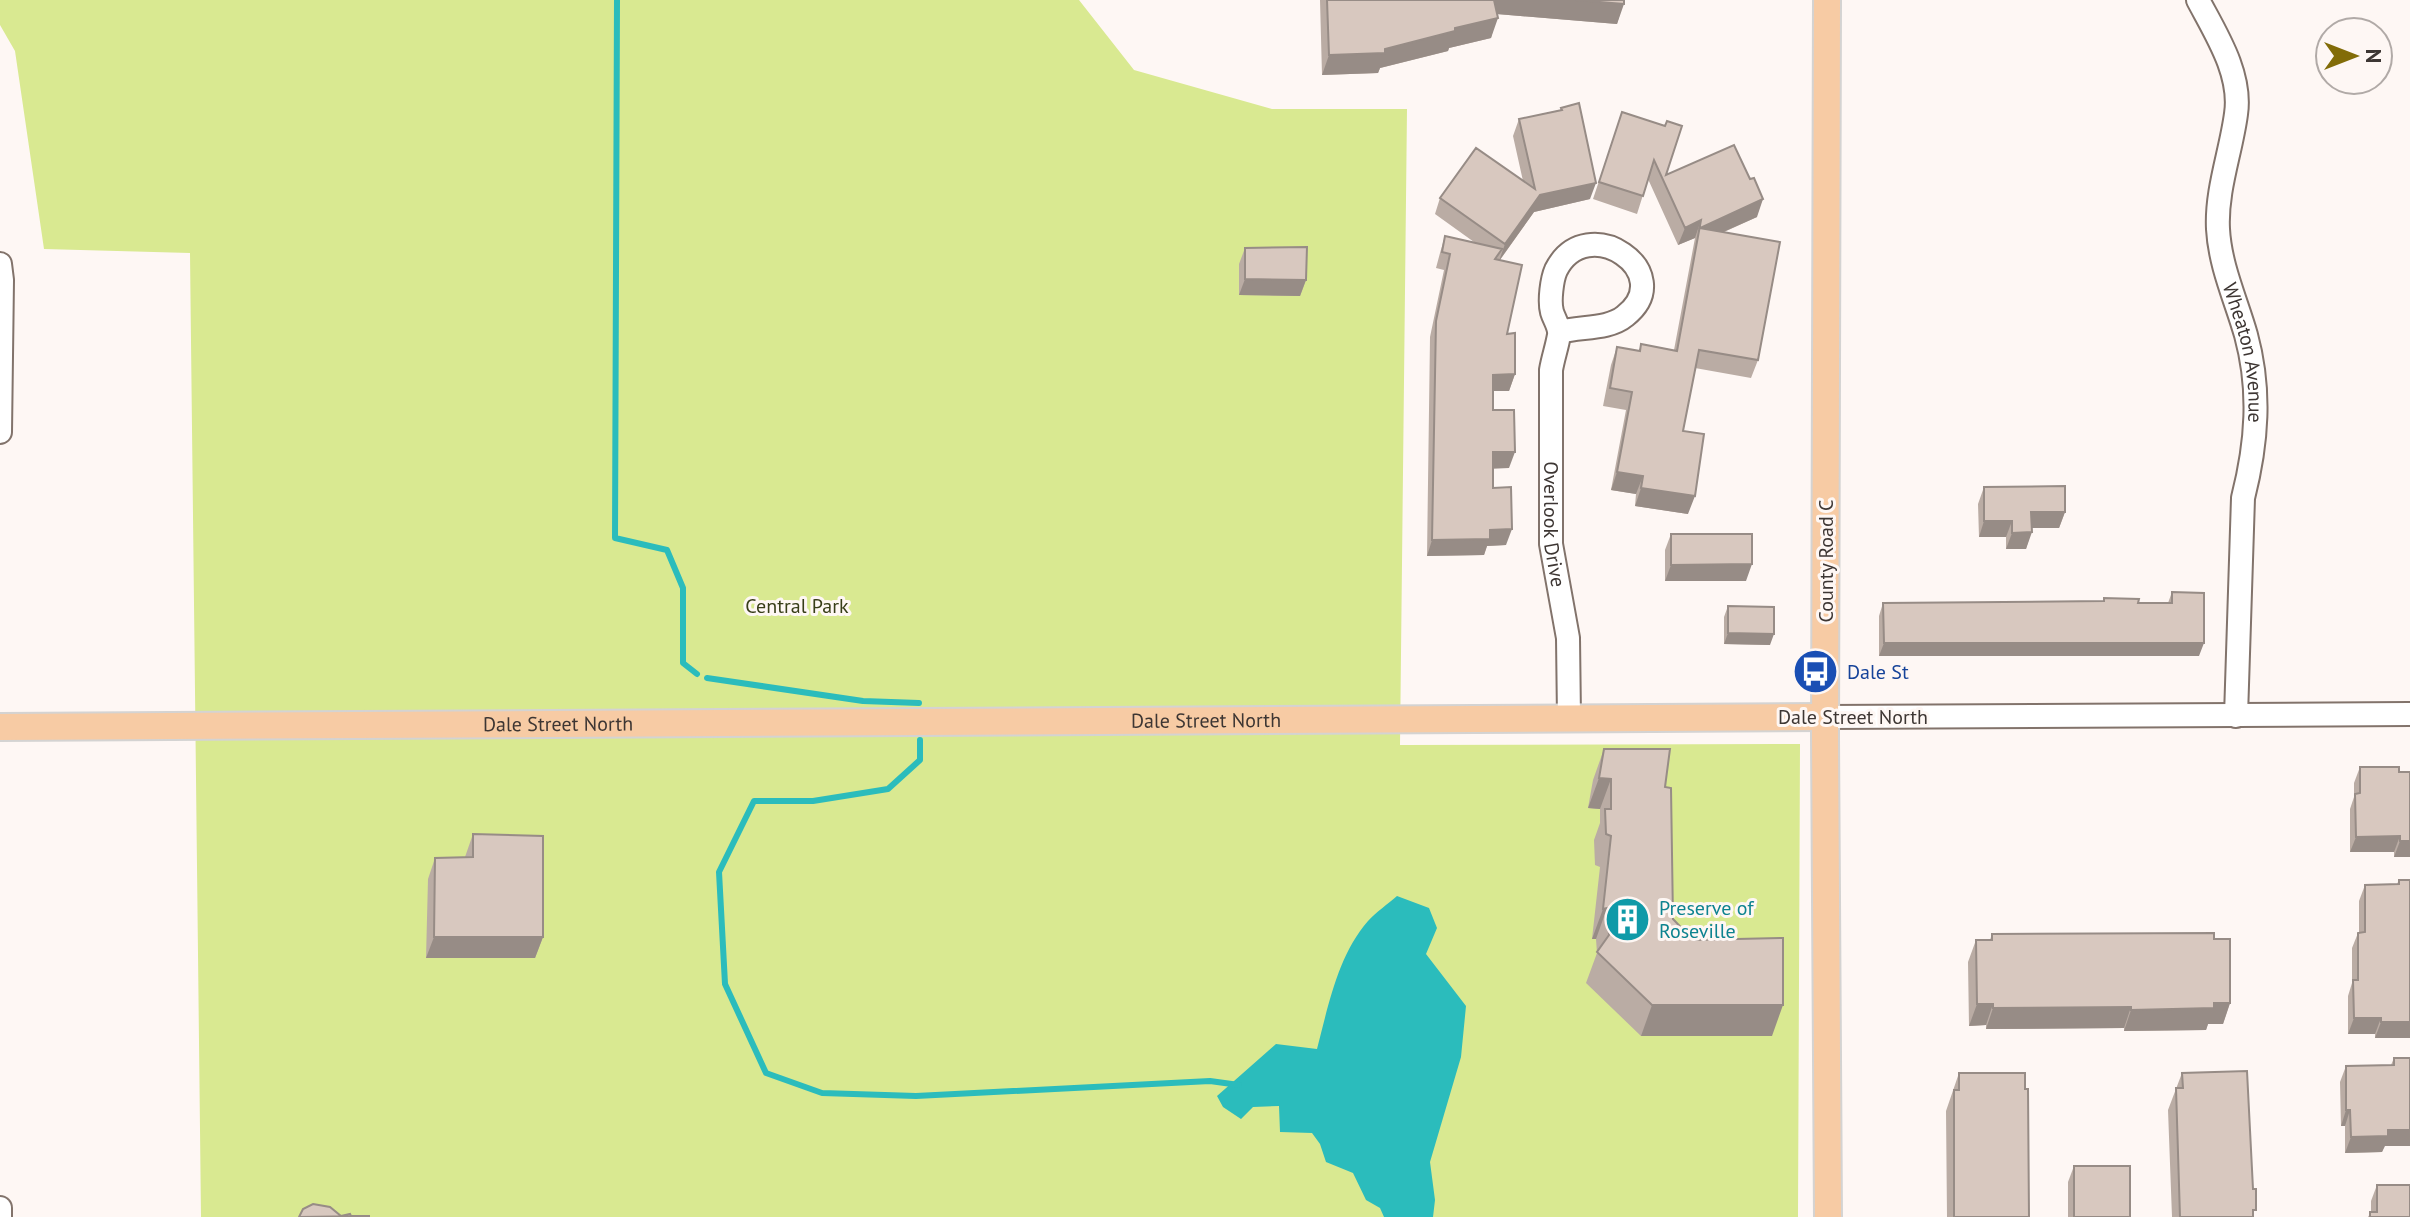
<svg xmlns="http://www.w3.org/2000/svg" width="2410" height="1217" viewBox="0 0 2410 1217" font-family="'PT Sans',sans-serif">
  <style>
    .green { fill: #d9e991 }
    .water { fill: #2bbcbc }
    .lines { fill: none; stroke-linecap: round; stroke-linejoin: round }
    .stream { stroke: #2bbcbc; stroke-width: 6 }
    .minor-casing { stroke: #82736b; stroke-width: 26 }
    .major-casing { stroke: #d4d3d2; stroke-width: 30 }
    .minor { stroke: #fff; stroke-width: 22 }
    .major { stroke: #f7cba4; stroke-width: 26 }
    .wall { fill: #baaca4 }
    .shaded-wall { fill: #978c86 }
    .building { fill: #d8c8bf; stroke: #978c86; stroke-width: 2 }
    .labels { text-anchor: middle; stroke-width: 6; stroke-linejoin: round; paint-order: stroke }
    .street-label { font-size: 20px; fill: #3d3633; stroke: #fef7f4 }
    .park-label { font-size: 20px; fill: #383e18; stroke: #fef7f4 }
    .transit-label { font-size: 20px; fill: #164399; stroke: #fef7f4; text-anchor: start }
    .culture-label { font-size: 20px; fill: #0d838f; stroke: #fef7f4; text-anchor: start }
  </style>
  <rect width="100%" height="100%" fill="#fef7f4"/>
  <!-- green -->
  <path class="green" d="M0,0H1079L1134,70L1272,109H1407L1400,745L1800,744L1798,1217H201L190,253L44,249L15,51L0,25Z"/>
  <!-- water -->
  <path class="water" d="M1397,896L1429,908L1437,928L1426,954L1466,1006L1461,1057L1430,1162L1435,1200L1433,1217H1384L1380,1208L1366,1200L1353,1173L1326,1162L1320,1144L1312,1133L1280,1132L1279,1106L1253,1107L1241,1119L1223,1107L1217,1096L1276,1044L1317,1049C1328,1007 1338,955 1368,921C1376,912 1388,904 1397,896Z"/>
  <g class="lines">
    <!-- stream -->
    <path class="stream" d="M617,0L615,538L667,550L683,588V663L697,674
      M707,678L863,701L919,703
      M920,740V760L888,789L813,801H754L719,872L725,984L766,1073L822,1093L916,1096L1210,1081L1239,1085"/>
    <defs>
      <g id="minor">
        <path id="s1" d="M2198,0C2216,34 2242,74 2236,114C2231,152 2216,190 2218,229C2220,266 2236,300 2246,335C2261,390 2257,443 2243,498L2236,716"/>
        <path d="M0,264L2,280L0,432"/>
        <path id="s2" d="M1560,332C1580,326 1608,330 1625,316C1680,273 1587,209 1556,270C1552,279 1549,301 1552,312C1554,319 1560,327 1559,335C1557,347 1553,358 1551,370V544L1568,638L1569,718"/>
        <path d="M1825,717L2410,714"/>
        <path d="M0,1208V1217"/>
      </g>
      <g id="major">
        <path d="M1827,0L1825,738L1828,1217"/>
        <path id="s3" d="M0,727L1825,717"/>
      </g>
    </defs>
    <!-- minor casing -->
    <use href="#minor" class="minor-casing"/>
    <!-- major casing -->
    <use href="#major" class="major-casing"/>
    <!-- minor -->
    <use href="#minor" class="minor"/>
    <!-- major -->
    <use href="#major" class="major"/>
  </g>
  <!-- wall -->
  <path class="wall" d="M1320,0H1624L1617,24L1497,14L1491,38L1449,48L1448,51L1380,68L1378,73L1322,75Z
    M1561,108L1590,199L1534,212L1500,260L1507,334L1515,374L1509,391H1493V410L1509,468H1493V488L1506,545L1487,546L1484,555L1427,556L1430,337L1444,270L1436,268L1440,253L1445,236L1474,242L1435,214L1440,198L1523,181L1513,136L1519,119L1560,110Z
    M1622,112L1666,175L1757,217L1724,232L1758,360L1751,378L1695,368L1683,431L1688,514L1635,506L1636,494L1611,490L1626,410L1603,406L1611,365L1617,347L1639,351L1641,344L1674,350L1695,238L1678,245L1648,179L1637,214L1593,199Z
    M1245,248L1306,280L1300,296L1239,295V264Z
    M1984,487L2065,512L2059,528H2032L2026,549H2006V537H1979L1978,504Z
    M1671,534L1746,581H1665V550Z
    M2172,592L2199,656H1879V616L1883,603L2103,601L2104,598L2138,603H2168Z
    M1728,606L1770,645L1724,644V617Z
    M1604,749L1665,787L1673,919L1772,1036H1641L1586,983L1597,953L1596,939H1592L1600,867L1595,865L1594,840L1600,823V809L1588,808L1593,780Z
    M2360,767L2399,772H2410V857H2394V852H2350V809L2354,797V783Z
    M473,834L543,937L535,958H426L428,879L435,858L465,857Z
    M2399,880H2410V1038H2375V1034H2348V996L2352,983V948L2358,933H2359V901L2365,885L2397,884Z
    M1992,934L2214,939L2230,1003L2223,1024H2208L2206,1030L2124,1031V1028L1986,1029V1025L1969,1026L1968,962L1976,940H1990Z
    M2394,1058H2410L2382,1152L2345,1153V1126H2341L2340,1082L2346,1066L2391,1065Z
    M1959,1073L2029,1217H1947L1946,1111Z
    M2182,1073L2254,1217H2172L2168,1110Z
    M2074,1166L2130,1217H2068V1182Z
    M2377,1185L2410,1217H2368L2371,1212V1201Z"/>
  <!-- shaded-wall -->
  <path class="shaded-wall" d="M1490,0H1576L1624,4L1617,24L1485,13Z
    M1498,18L1491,38L1449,48L1448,51L1380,68L1378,73L1322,75L1329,55L1385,49L1455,28Z
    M1596,183L1590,199L1534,212L1499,261L1505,244L1540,195Z
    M1763,199L1757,217L1696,244L1700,228Z
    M1701,220L1695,238L1678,245L1685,228Z
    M1245,279L1306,280L1300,296L1239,295Z
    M1515,374L1509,391H1487L1493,375Z
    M1493,452H1515L1509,468L1487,469Z
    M1617,472L1643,476L1636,494L1611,490Z
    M1641,488L1695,496L1688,514L1635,506Z
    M2031,512H2065L2059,528H2025Z
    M1984,521H2012L2006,537H1979Z
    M1512,529L1506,545L1487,546L1484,555L1427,556L1432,540L1490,530Z
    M2032,532L2026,549H2006L2012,533Z
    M1752,564L1746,581H1665L1671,565Z
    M1728,633L1774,634L1770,645L1724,644Z
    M1884,643H2204L2199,656H1879Z
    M1599,778L1611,779L1600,809L1588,808Z
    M2400,836L2394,852H2350L2356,837Z
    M2400,841H2410V857H2394Z
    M1607,908L1596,939H1592L1603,909Z
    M434,937H543L535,958H426Z
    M2214,1003H2230L2223,1024H2208L2206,1030L2124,1031L2131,1010Z
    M1977,1004H1993L1986,1025L1969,1026Z
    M1652,1005H1783L1772,1036H1641Z
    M2131,1007L2124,1028L1986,1029L1993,1008Z
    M2354,1018H2381L2375,1034H2348Z
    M2381,1022H2410V1038H2375Z
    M2346,1110H2350L2345,1126H2341Z
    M2388,1130H2410V1146H2385L2382,1152L2345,1153L2351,1137Z"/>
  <!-- building -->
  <path class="building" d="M1327,0H1494L1498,18L1455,28V31L1385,49V53L1329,55Z
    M1576,0H1624V4Z
    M1579,103L1596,183L1540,195L1505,244L1440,198L1476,148L1535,189L1519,119L1562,110L1561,108Z
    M1622,112L1665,126L1667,121L1682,126L1666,175L1734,145L1750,179L1754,178L1763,199L1700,228L1780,242L1758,360L1699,350L1683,431L1704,434L1695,496L1641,488L1643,476L1617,472L1632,392L1610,388L1617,347L1640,351L1641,344L1677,351L1701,220L1685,228L1654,160L1643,196L1599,182Z
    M1445,236L1502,249L1495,259L1522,265L1507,334L1515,333V374L1493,375V410H1514L1515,452H1493V488L1511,487L1512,529L1490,530V539L1432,540L1436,321L1450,254L1442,252Z
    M1307,247L1306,280L1245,279V248Z
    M2065,486V512H2031L2032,532L2012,533V521H1984V487Z
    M1671,534H1752V564L1671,565Z
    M2172,592L2204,593V643H1884L1883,603L2104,601V598L2139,599L2138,603H2172Z
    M1728,606L1774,607V634L1728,633Z
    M1604,749H1670L1665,787L1671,788L1673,919L1693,940L1783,938V1005H1652L1597,952L1609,935L1607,908L1603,909L1611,836L1606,834L1605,809H1611V779L1599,778Z
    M2360,767H2399V772H2410V841H2400V836L2356,837L2355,794L2360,793Z
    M473,834L543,836V937H434L435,858L473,857Z
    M2399,880H2410V1022H2381V1018H2354L2353,980H2358V933L2365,932V885L2399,884Z
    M2214,933V939H2230V1003H2214V1008L2131,1010V1007L1993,1008V1004H1977L1976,940H1992V934Z
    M2394,1058H2410V1130H2388V1136L2351,1137L2350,1110H2346V1066L2394,1065Z
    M2247,1071L2253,1189H2256V1210H2253V1217H2180L2176,1088H2183L2182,1073Z
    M1959,1073H2025V1089H2028L2029,1217H1954V1090H1959Z
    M2074,1166H2130V1217H2074Z
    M2377,1185H2410V1217H2370V1212H2377Z
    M313,1204L330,1207L341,1216L350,1214L351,1216H370L299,1217L303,1209Z"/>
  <!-- icons -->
  <defs>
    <symbol id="bus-disc" viewBox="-11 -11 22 22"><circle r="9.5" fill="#1a4fb4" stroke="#fef7f4"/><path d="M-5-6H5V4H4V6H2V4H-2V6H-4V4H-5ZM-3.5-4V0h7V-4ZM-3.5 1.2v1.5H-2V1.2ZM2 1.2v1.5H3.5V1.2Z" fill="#fff"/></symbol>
    <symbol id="building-disc" viewBox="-11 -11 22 22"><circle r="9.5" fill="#0f9aa8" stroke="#fef7f4"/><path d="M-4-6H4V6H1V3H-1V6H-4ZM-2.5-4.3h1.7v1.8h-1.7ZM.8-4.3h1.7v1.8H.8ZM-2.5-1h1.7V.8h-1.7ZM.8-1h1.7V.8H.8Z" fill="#fff"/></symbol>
  </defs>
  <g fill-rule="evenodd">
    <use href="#bus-disc" x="1790" y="646" width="51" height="51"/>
    <use href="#building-disc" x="1602" y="894" width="51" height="51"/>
  </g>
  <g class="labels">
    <!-- street labels -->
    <g class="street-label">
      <text dy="7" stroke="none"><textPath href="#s1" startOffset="366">Wheaton Avenue</textPath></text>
      <text dy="7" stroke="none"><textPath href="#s2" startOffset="478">Overlook Drive</textPath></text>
      <text transform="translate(1826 561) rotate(-90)" y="7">County Road C</text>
      <text x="1853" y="724">Dale Street North</text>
      <text dy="7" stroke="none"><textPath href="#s3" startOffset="1206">Dale Street North</textPath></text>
      <text dy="7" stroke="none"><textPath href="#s3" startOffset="558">Dale Street North</textPath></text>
    </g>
    <!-- park labels -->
    <g class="park-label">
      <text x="797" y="613">Central Park</text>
    </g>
    <!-- transit labels -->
    <g class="transit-label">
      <text x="1847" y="679">Dale St</text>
    </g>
    <!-- culture labels -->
    <g class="culture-label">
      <text x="1659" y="915">Preserve of<tspan x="1659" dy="23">Roseville</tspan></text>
    </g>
  </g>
  <!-- north arrow -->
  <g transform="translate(2354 56) rotate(90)"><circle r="38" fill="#fef7f4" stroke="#b1aaa7" stroke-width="2"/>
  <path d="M0-6L14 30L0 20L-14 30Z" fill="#826c08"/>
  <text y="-12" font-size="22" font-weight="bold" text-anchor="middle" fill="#3d3633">N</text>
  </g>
</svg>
